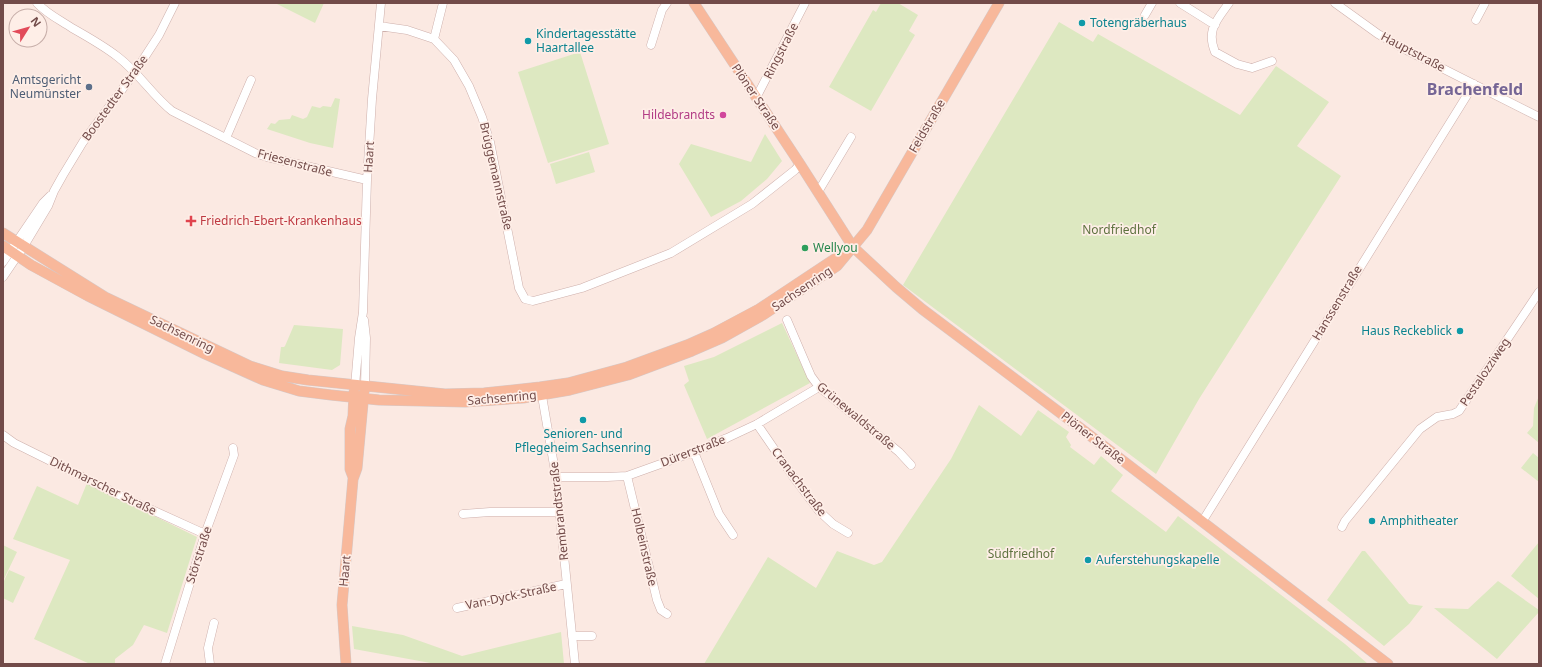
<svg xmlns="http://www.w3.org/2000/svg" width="1542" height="667" viewBox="0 0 1542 667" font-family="'Noto Sans',sans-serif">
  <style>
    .green { fill: #dde8c1 }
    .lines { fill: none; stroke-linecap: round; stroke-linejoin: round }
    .minor-casing { stroke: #ceb0ac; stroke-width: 9 }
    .major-casing { stroke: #d5c9c8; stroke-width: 11 }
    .minor { stroke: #fff; stroke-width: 8 }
    .major { stroke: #f8b89b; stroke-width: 10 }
    .culture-dot { fill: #0f9aa8; stroke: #feeee7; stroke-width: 1.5 }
    .service-dot { fill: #5c6f8a; stroke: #feeee7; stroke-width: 1.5 }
    .hotel-dot { fill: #d1479c; stroke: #feeee7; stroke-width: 1.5 }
    .health-dot { fill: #e0444e; stroke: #feeee7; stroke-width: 1.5 }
    .leisure-dot { fill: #2e9e5b; stroke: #feeee7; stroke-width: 1.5 }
    .labels { text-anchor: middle; stroke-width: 3.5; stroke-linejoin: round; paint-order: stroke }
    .culture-label { font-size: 12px; fill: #0d838f; stroke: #feeee7; text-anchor: start }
    .street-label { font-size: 12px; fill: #724b49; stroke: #feeee7 }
    .service-label { font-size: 12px; fill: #4e5e75; stroke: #feeee7; text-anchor: end }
    .hotel-label { font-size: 12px; fill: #b23c85; stroke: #feeee7; text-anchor: end }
    .health-label { font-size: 12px; fill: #be3a42; stroke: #feeee7; text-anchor: start }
    .park-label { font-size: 12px; fill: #5e723f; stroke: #feeee7 }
    .leisure-label { font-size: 12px; fill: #27864d; stroke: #feeee7; text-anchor: start }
    .district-label { font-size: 16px; font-weight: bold; fill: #756595; stroke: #feeee7 }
  </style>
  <rect width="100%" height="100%" fill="#fbe9e2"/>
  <!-- green -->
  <path class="green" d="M275,3H324L315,23Z
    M881,3H898L918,15L909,31L915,35L871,111L829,87L873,10L876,12Z
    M1059,22L1093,42L1098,34L1240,115L1276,66L1329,102L1297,146L1341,176L1199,399L1156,474L903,285Z
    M580,52L609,144L548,163L518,72Z
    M335,98L340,99L333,148L310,143L267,129L271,123L275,124L279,120L290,119L292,115L303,119L307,117L312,106L320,108L323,106L331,107Z
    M765,134L782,161L767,179L741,201L711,217L679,164L691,144L751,162Z
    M589,152L595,172L556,184L550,164Z
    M782,323L810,383L707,439L684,385L689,381L684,366L714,357Z
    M294,325L343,329L340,365L332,370L279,363L281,347H284L285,346Z
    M1539,396V443L1527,433L1533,426L1534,408Z
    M979,405L1021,436L1038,410L1069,432L1066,437L1071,445L1070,447L1094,465L1101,456L1123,475L1111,491L1166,532L1178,516L1345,644L1368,664H704L768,557L816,588L837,551L874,565L882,562L951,459Z
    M1533,453L1539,458V482L1521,468Z
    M87,483L197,537L167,633L144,625L133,645L115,659V664H90L34,639L70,560L13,539L37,486L78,505Z
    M1539,542V599L1511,576Z
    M3,545L17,552L3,581Z
    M1362,551H1365L1409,604L1423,606L1409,624L1384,646L1327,600Z
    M9,570L25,577L13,603L3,598V583Z
    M1498,581L1539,610V612L1497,659L1434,608L1468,609Z
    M352,626L403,635L462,656L561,632L564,664H436L354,649Z"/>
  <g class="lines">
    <defs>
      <path id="minor" d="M37,3C47,14 60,20 72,28C88,37 104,46 118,57C139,73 152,95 172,111L255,153L267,157L367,180
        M1180,3L1215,25
        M1229,3C1217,20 1206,30 1215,52L1237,64L1252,68L1272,61
        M1335,3L1378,34L1410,52L1539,117
        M1145,15L1152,3
        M1476,20L1485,3
        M379,26L407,30L434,39L454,60L469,86L482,117L490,142L519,288L525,299L533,301L582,288L671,253L752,204L795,170L800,164
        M434,39L443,3
        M651,45L662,10L667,3
        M756,98L805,3
        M226,138L251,80
        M818,192L851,137
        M3,262L43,203L50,196
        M3,277L24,246L48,206L54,191L63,175L83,142L135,72L159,35L175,3
        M364,320L366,338L365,386
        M787,320L811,376L819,387L899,452L911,465
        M355,386L359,338L363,312L367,180L372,99L381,3
        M541,390L556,477L575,664
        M757,424L792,475L819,511L833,524L848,533
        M3,435L14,443L117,494L205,534
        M694,452L719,514L733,535
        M627,476L657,600L661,610L667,614
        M556,477H607L627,476L694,452L727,438L757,424L819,387
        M463,514L490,512H559
        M1202,522L1474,84
        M1342,527L1345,521L1420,429L1437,417L1453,414L1459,411L1539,292
        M457,608L566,584
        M572,636H592
        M165,664L205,534L234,455L233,448
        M210,664L208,648L214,623"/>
      <path id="major" d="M694,3L800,164L853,247L896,287L922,309L1075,424L1388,664
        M3,233L105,297L250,366L282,376L308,380L445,394L484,393L540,387L568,383L627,367L687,345L714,333L759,309L848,250
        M3,246L31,265L88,296L205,354L263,380L299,391L331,395L379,400L465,402L523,398L570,390L628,375L692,351L722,338L763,315L837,266L867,230L999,3
        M353,477L350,469V429L353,416L354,392
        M346,664L342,605L353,479L357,468L364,392"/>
    </defs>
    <!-- minor casing -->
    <use href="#minor" class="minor-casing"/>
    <!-- major casing -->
    <use href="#major" class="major-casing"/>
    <!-- minor -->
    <use href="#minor" class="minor"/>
    <!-- major -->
    <use href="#major" class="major"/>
  </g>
  <!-- markers -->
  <g class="culture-dot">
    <circle cx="1082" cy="23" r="4"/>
    <circle cx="528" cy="41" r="4"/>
    <circle cx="1460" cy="331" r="4"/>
    <circle cx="583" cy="420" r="4"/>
    <circle cx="1372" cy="521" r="4"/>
    <circle cx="1088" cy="560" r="4"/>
  </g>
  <circle class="service-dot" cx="89" cy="87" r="4"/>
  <circle class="hotel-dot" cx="723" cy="115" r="4"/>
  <path class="health-dot" d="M189 215h4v4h4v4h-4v4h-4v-4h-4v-4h4z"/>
  <circle class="leisure-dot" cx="805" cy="248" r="4"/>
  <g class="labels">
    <!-- culture labels -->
    <g class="culture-label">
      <text x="1090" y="27">Totengräberhaus</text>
      <text x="536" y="38">Kindertagesstätte<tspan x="536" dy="14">Haartallee</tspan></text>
      <text x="1452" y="335" text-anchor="end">Haus Reckeblick</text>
      <text x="583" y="438" text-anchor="middle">Senioren- und<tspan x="583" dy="14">Pflegeheim Sachsenring</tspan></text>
      <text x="1380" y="525">Amphitheater</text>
      <text x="1096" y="564">Auferstehungskapelle</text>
    </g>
    <!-- street labels -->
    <g class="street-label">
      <text transform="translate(781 51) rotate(-63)" y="4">Ringstraße</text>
      <text transform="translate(1413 52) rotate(28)" y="4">Hauptstraße</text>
      <text transform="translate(756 97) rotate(56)" y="4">Plöner Straße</text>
      <text transform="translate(115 98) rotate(-54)" y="4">Boostedter Straße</text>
      <text transform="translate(927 126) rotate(-60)" y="4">Feldstraße</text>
      <text transform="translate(369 157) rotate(-86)" y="4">Haart</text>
      <text transform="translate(295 163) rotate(15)" y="4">Friesenstraße</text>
      <text transform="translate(496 176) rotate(77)" y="4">Brüggemannstraße</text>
      <text transform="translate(802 289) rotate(-34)" y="4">Sachsenring</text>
      <text transform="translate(1337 303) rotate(-59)" y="4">Hanssenstraße</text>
      <text transform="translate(182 334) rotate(26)" y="4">Sachsenring</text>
      <text transform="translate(1485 372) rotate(-56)" y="4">Pestalozziweg</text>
      <text transform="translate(502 398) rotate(-5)" y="4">Sachsenring</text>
      <text transform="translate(856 416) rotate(40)" y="4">Grünewaldstraße</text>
      <text transform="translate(1093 438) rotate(38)" y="4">Plöner Straße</text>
      <text transform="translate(693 451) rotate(-21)" y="4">Dürerstraße</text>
      <text transform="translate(799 482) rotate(53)" y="4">Cranachstraße</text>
      <text transform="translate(103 486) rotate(26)" y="4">Dithmarscher Straße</text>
      <text transform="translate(559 511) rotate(-96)" y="4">Rembrandtstraße</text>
      <text transform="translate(644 547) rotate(77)" y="4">Holbeinstraße</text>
      <text transform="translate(199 555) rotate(-72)" y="4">Störstraße</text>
      <text transform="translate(345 571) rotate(-85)" y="4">Haart</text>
      <text transform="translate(511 596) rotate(-12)" y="4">Van-Dyck-Straße</text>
    </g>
    <!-- service labels -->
    <g class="service-label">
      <text x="81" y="84">Amtsgericht<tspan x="81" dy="14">Neumünster</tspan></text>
    </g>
    <!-- hotel labels -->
    <g class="hotel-label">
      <text x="715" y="119">Hildebrandts</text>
    </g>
    <!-- health labels -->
    <g class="health-label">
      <text x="200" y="225">Friedrich-Ebert-Krankenhaus</text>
    </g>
    <!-- park labels -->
    <g class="park-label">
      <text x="1119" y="234">Nordfriedhof</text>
      <text x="1021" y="558">Südfriedhof</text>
    </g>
    <!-- leisure labels -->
    <g class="leisure-label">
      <text x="813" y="252">Wellyou</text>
    </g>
    <!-- district labels -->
    <g class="district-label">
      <text x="1475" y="95">Brachenfeld</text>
    </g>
  </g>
  <!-- border -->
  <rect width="1542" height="667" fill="none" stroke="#724b49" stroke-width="8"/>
  <!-- north arrow -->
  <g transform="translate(28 28) rotate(53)"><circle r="19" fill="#feeee7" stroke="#c6ada8"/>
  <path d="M0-3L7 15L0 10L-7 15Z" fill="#e24a59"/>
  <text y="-6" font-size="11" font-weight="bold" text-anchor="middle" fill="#724b49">N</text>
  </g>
</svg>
